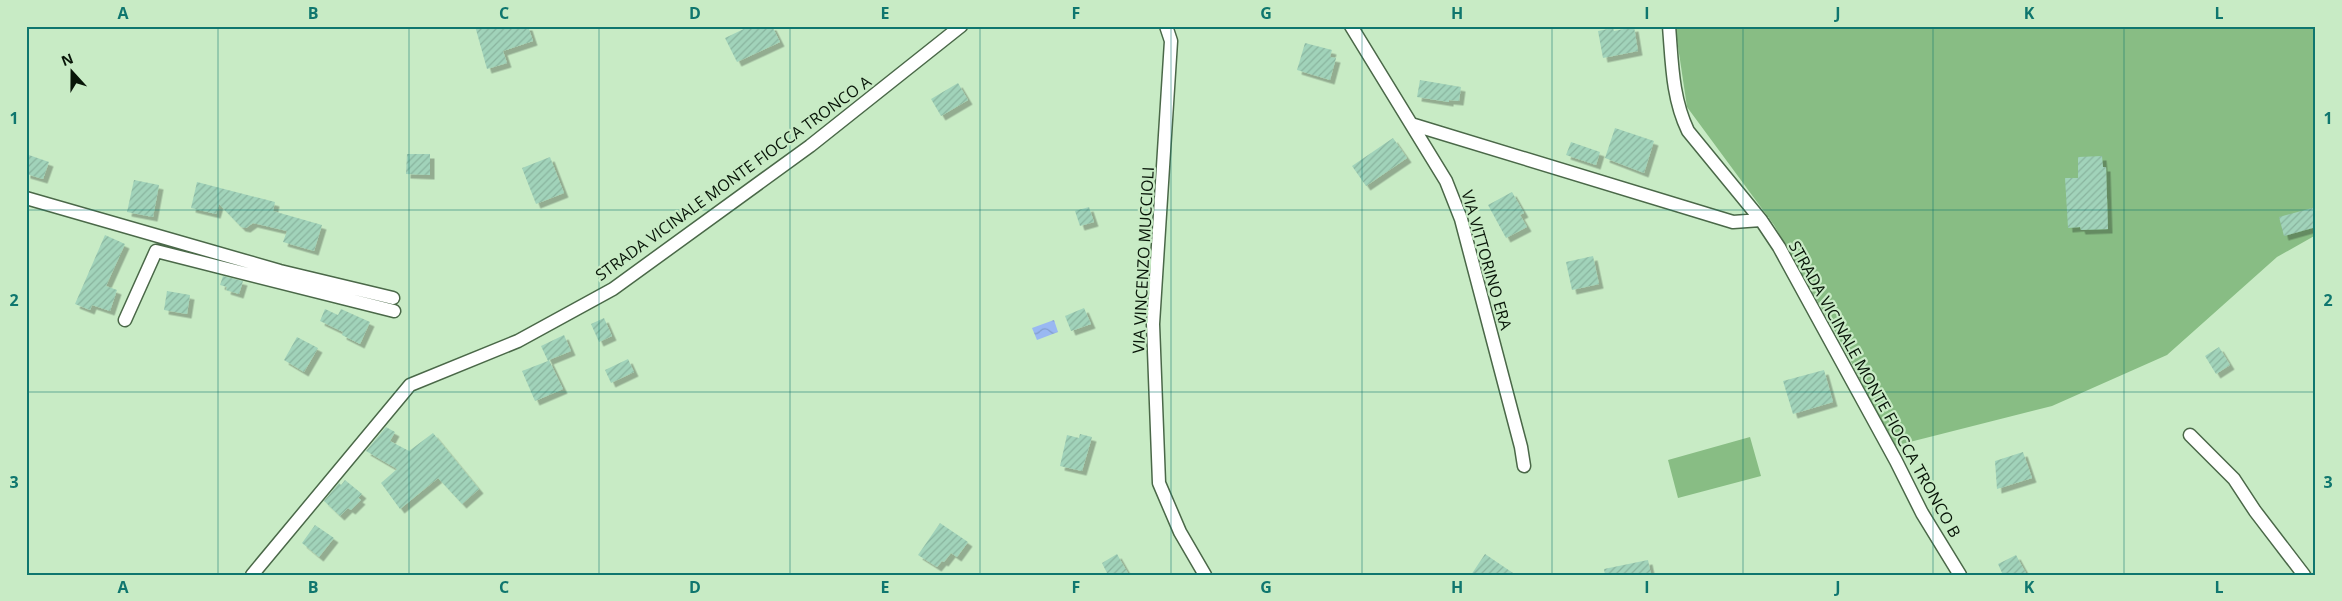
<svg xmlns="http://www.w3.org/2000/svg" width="2342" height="601" viewBox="0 0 2342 601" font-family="'Open Sans',sans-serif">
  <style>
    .pitch { fill: #88bd84 }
    .water { fill: url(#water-waves) }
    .building { fill: url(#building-hatch); filter: url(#shadow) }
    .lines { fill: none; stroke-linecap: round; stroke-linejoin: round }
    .street-casing { stroke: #4a6848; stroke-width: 15 }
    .street { stroke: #fff; stroke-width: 12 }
    .grid { fill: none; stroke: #0f766e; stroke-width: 1; stroke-opacity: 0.55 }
    .labels { text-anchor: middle; stroke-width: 4.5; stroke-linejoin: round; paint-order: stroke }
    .street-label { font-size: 16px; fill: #081508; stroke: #c8ebc5 }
    .neatline { fill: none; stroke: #0f766e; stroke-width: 2 }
    .grid-label { font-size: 16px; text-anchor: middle; font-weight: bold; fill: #0f766e }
  </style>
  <defs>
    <pattern id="water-waves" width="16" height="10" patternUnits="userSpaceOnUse" patternTransform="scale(1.25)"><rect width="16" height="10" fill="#99b8f2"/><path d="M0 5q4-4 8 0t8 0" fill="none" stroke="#829dce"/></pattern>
    <pattern id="building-hatch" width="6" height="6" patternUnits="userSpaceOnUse" patternTransform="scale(1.25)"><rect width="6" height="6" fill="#a1d3ba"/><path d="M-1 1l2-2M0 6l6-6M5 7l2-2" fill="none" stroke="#89b49e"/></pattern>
    <filter id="shadow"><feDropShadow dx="4.5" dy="4.5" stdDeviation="0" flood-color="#0004"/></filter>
  </defs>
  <rect width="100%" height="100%" fill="#c8ebc5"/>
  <!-- pitch -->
  <path class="pitch" d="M1675,26H2316V235L2277,257L2167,355L2052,406L1894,446L1842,344L1774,225L1687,107Z
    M1750,437L1761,476L1678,498L1668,460Z"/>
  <!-- water -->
  <path class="water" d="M1054,320L1058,332L1037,340L1032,328Z"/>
  <!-- building -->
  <path class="building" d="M475,26H528L533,41L503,51L507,63L487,69Z
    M750,26H772L780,42L737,62L725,38Z
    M1634,27L1638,51L1603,58L1598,31L1613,28L1614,31Z
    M1305,43L1332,50L1330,57L1336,58L1330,80L1297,70Z
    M1420,80L1461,87L1459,101L1449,100V102L1417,97Z
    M958,83L968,100L941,116L931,99Z
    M1615,128L1654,141L1644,173L1605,158Z
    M1393,138L1407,158L1366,186L1352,166Z
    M1571,142L1600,152L1596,165L1566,155Z
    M26,154L49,162L43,179L26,174Z
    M407,154H430V175L406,174Z
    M2102,156L2103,167H2106L2108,229L2081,230L2080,227L2068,228L2065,178H2078V157Z
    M550,157L564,193L536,204L522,168Z
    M134,180L159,185L153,217L127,212Z
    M197,182L275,202L273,211L322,225L314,251L283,242L287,231L253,223L246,228L241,227L219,204L216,214L191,208Z
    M1512,192L1524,213L1520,215L1527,227L1506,238L1488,205Z
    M1089,207L1094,222L1080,226L1075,211Z
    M2316,207V227L2284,236L2279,217Z
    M105,235L125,244L106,286L117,290L110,311L92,305L90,310L75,304Z
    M1593,256L1599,284L1572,290L1566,262Z
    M223,276L243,281L239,294L226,290L227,287L220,285Z
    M167,291L190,295L187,314L164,310Z
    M1084,308L1091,324L1071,331L1065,316Z
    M325,309L338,315L341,309L370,322L360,344L342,335L343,332L320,321Z
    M604,318L612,336L599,342L591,324Z
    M564,335L571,351L549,360L563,389L535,401L522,371L548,361L541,346Z
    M297,337L318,348L304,372L284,360Z
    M2219,347L2230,365L2216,374L2205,356Z
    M628,359L634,372L611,383L605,370Z
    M1824,370L1833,402L1793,414L1783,381Z
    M386,427L395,432L390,441L409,451L433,433L479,489L462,504L438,478L400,509L381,483L397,469L366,451Z
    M1080,434L1092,437L1082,471L1060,466L1067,435L1079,438Z
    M2023,452L2032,478L1997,489L1995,461Z
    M345,480L362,494L358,498L361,500L351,510L348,508L340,516L324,501L339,483L341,485Z
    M940,523L968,542L957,557L951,553L944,562L942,561L937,567L918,555Z
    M315,525L334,538L319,557L302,543Z
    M1117,554L1129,575H1108L1102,563Z
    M1485,554L1516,575H1471Z
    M2016,555L2027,575H2003L1998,564Z
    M1648,560L1651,575H1605L1604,569Z"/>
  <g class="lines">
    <defs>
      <path id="street" d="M1166,26L1171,41L1153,324L1159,483L1180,532L1205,575
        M1351,26L1446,181L1461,219L1521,447L1524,466
        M1669,26C1672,62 1672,98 1688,131L1761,220L1779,247L1896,461L1922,513L1960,575
        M1411,124L1733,222L1761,220
        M26,198L280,271L393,298
        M125,320L156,251L394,311
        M2190,435L2234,479L2255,511L2304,575
        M252,575L410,385L518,341L613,289L810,146L961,26"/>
    </defs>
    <!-- street casing -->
    <use href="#street" class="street-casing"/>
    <!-- street -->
    <use href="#street" class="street"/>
  </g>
  <!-- grid -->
  <path class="grid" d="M218,26V575M409,26V575M599,26V575M790,26V575M980,26V575M1171,26V575M1362,26V575M1552,26V575M1743,26V575M1933,26V575M2124,26V575M26,210H2316M26,392H2316"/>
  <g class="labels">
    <!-- street labels -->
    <g class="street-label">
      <text transform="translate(733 178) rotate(-36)" y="6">STRADA VICINALE MONTE FIOCCA TRONCO A</text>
      <text transform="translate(1143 260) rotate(-87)" y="6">VIA VINCENZO MUCCIOLI</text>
      <text transform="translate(1487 260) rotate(74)" y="6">VIA VITTORINO ERA</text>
      <text transform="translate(1875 389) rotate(61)" y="6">STRADA VICINALE MONTE FIOCCA TRONCO B</text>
    </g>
  </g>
  <!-- border -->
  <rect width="2342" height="601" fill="none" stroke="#c8ebc5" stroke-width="55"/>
  <!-- north arrow -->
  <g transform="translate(72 72) rotate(339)" stroke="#c8ebc5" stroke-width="4" paint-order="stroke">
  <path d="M0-4L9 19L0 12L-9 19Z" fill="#081508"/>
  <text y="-8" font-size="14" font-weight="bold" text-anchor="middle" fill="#081508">N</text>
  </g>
  <rect x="28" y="28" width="2286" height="546" class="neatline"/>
  <g class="grid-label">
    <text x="123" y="19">A</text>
    <text x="313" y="19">B</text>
    <text x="504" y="19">C</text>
    <text x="695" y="19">D</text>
    <text x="885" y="19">E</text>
    <text x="1076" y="19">F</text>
    <text x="1266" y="19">G</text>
    <text x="1457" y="19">H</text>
    <text x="1647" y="19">I</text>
    <text x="1838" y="19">J</text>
    <text x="2029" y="19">K</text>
    <text x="2219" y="19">L</text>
    <text x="14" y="124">1</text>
    <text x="2328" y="124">1</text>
    <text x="14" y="306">2</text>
    <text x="2328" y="306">2</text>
    <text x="14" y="488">3</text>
    <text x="2328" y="488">3</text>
    <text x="123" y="593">A</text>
    <text x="313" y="593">B</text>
    <text x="504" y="593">C</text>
    <text x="695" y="593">D</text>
    <text x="885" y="593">E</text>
    <text x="1076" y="593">F</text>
    <text x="1266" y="593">G</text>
    <text x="1457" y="593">H</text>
    <text x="1647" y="593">I</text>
    <text x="1838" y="593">J</text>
    <text x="2029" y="593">K</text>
    <text x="2219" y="593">L</text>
  </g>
</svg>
